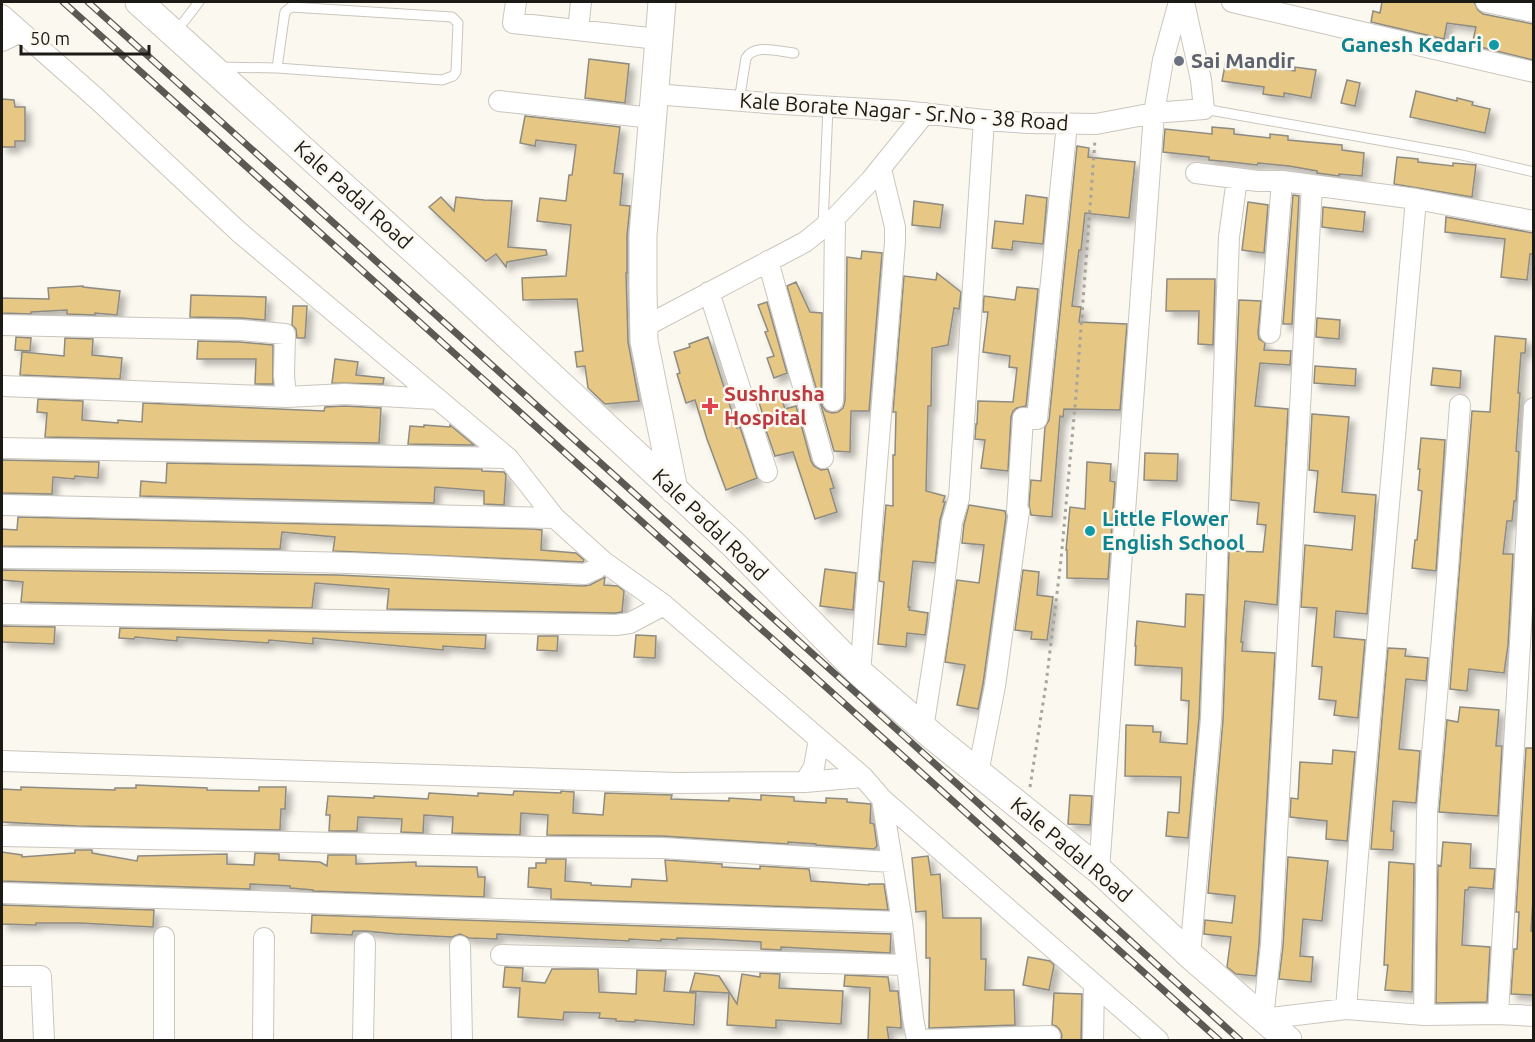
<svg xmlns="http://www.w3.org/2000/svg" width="1535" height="1042" viewBox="0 0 1535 1042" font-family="Ubuntu,sans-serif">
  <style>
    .building { fill: #e6c884; stroke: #8e8b83; stroke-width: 1.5; filter: url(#shadow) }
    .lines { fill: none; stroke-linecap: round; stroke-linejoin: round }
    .lane-casing { stroke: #cac6be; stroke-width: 11 }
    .street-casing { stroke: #cac6be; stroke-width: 22 }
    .secondary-casing { stroke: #cac6be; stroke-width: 29 }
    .path { stroke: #a7a49d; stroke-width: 3; stroke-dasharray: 3 4.5; stroke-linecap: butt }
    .lane { stroke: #fff; stroke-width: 9 }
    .street { stroke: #fff; stroke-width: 20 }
    .secondary { stroke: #fff; stroke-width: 27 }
    .rail-casing { stroke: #5b5954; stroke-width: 7 }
    .rail { stroke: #fbf8ef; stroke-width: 4.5; stroke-dasharray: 14; stroke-linecap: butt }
    .culture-dot { fill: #0f9aa8; stroke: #fbf8ef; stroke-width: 2 }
    .worship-dot { fill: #6b7280; stroke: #fbf8ef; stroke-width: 2 }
    .health-dot { fill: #e0444e; stroke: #fbf8ef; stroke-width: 2 }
    .labels { text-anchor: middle; stroke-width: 5; stroke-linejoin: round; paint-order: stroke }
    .culture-label { font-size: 21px; font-weight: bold; fill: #0d838f; stroke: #fbf8ef; text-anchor: end }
    .worship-label { font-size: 21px; font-weight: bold; fill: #5b616d; stroke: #fbf8ef; text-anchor: start }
    .street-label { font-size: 21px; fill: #1c1a17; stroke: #fbf8ef }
    .health-label { font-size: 21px; font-weight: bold; fill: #be3a42; stroke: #fbf8ef; text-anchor: start }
  </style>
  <defs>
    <filter id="shadow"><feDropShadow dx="5.5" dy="5.5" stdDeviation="3" flood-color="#0004"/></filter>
  </defs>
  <rect width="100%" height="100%" fill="#fbf8ef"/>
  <!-- building -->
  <path class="building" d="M1382,2H1474L1478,10L1483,14L1533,24V60L1472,45L1476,27L1447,23L1444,39L1371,22L1373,11L1380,13Z
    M589,59L629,64L625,103L585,98Z
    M1226,60L1259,65V67L1295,71V67L1316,70L1311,98L1284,93V97L1263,94L1264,87L1222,81Z
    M1347,80L1360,83L1355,106L1341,103Z
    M1416,91L1457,101V98L1473,102L1472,105L1490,109L1485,133L1410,117Z
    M2,99L14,100L15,107H25V141H15V147H2Z
    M525,116L620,127L614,173L623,174L620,205L630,206L627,235V273H626L628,342L639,401L605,404L588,388L585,366L577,367L575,352L583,351L577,299L523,300L522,278L566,276L571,225L537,221L540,198L566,201L569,175H572L576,145L536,140L535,146L520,143Z
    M1212,127L1234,129V134L1270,138V134L1288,136V140L1342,145V150L1364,153L1362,176L1339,174V176L1317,173V171L1289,166L1258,163L1257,165L1231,162L1209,160V157L1163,152L1165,129L1212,134Z
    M1077,146L1089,148L1088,157L1135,162L1129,218L1085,213L1081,250H1079L1072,306L1081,307L1079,322L1127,324L1120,410L1064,409L1063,417L1060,416L1052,517L1031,515L1029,505L1031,480L1041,481L1045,427L1049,420Z
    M1397,157L1418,159V162L1453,166V163L1476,165L1472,197L1394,184Z
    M1026,195L1047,198L1043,244L1013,241L1012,250L992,248L995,221L1023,224Z
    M1293,195L1299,196L1292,324H1283Z
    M441,197L454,211L456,197L484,200L512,201L508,247L546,250L547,255L507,262L506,267L496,254L486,261L429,207Z
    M914,201L943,205L940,228L912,225Z
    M1248,202L1268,205L1264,253L1242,250Z
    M1323,207L1365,212L1363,232L1322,227Z
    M1446,217L1533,233V254H1530L1527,280L1501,277L1505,239L1445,232Z
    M862,251L882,253L869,411H851L850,452L834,451L787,286L796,282L810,312L822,313L821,401L823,407L826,411L832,413L838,412L843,408L845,401L847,257L861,259Z
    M937,273L961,292L959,309L954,308L948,345L932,348L931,406H928L926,491L945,496L943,502H945L940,520L935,563L913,561L908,607H910L909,610L928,613L925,635L907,633L906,647L878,644L884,582L879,581L886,505L893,506V455H895L896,412H893L904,276L936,280Z
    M1167,279H1215L1213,345L1198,344L1199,311H1166Z
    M83,286V287L120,291L117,315L95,313V315L67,314V310L31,312V314L2,313V298L49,299L48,288Z
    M1017,287L1038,289L1026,406L1017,408L1013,411L1011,417L1008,471L981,468L985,440L975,439L976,424H977L978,401L1013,402L1017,368L1009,367L1010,356L983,352L988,312H983L984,296L1015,300Z
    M191,295L266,297L265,320L241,318L190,317Z
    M1239,300L1261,301L1258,333L1259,339L1265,343L1264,350L1291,351L1290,365L1260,363L1255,406L1288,409L1277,605L1245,601L1241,642H1243L1242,651L1275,653L1259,944L1256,976L1236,974L1227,967L1231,937L1204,934L1205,920L1232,923L1235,896L1208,893L1223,720L1229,551L1263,552L1266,525L1257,524L1259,503L1231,500Z
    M767,302L787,373L774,378L767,358L774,356L765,332L768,331L758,305Z
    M293,306H307L305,338H297L296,329L292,325Z
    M1317,318L1340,320L1339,339L1316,337Z
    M1495,336L1526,339L1525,353H1521L1518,393H1520L1516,451L1519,452L1516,501H1514L1512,521H1507L1503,554H1513L1508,645L1504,673L1469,669L1467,691L1450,689L1472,411L1490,412Z
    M16,337L31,338L30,351L15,350Z
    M708,337L737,428L740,427L757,478L726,490L707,439L695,400L686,403L677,374L680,373L674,352L690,347L689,344Z
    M65,338L93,339L92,355L122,358L120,379L20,375L22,352L64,356Z
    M198,341L240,342L273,345V384H255L256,359H197Z
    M335,359L358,362L356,375L384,378L383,384L332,383Z
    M1315,366L1356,369L1355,386L1314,383Z
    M1433,368L1461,371L1460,388L1431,385Z
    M779,391L785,409L796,406L811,461L814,466L821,470L828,469L834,488L830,489L837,512L815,519L793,452L775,456L760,413L762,412L758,399Z
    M38,399L83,401L82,420L118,423V420L142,422L143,403L324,411L325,407L345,406L381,408L379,443L45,437L47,413L37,412Z
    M1312,414L1349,417L1342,492L1376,495L1367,614L1336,611L1334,637L1365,640L1358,718L1334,715L1336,701L1319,699L1322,667L1312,666L1317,608L1301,607L1305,545L1352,550L1355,516L1314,512L1318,471L1309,470Z
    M424,425L450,427V425L474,445L408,444L410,426L424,427Z
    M1421,438L1445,440L1436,571L1412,568L1415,540H1417L1422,491L1418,490L1420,469H1418Z
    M1145,453L1178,454L1177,481L1144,480Z
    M2,460L99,462L98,478L75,476L74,479L53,477L52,494L2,493Z
    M1087,462L1111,464L1110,481L1115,482L1108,579L1067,578V550H1066L1070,507L1085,509Z
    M167,463L482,469V471L504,472L506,475L504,505L484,504V491L435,487L434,503L140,496L141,481L166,483Z
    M969,505L1005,511L1006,516L983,684L978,709L957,705L965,665L945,662L957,580L979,583L984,545L962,543L964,524Z
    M18,517L533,529L542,530L541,550L576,553L584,560L583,562L333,551L335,537L282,532L280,549L2,546V529L17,530Z
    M825,569L856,573L853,610L820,606Z
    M2,570L337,575L584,586L590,585L605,577L604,585L618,586L624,591L622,612L615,613L387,609L389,589L315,583L312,608L21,602L23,582L2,580Z
    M1023,570L1039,572L1037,595L1053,597L1047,640L1031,639L1032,632L1015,630Z
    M1186,594L1204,595L1199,718L1188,838L1166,836L1168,812L1179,813L1181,777L1125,776L1126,725L1153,726V732H1161L1160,742L1187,744L1189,701L1181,700L1182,668L1135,665L1136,646H1135L1137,621L1185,627Z
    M2,626L55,627L54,644L2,642Z
    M120,628L486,635L485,649L443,646V650L313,638V644L269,640L268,643L177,637V641L135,637L134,639L119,638Z
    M636,635L656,636L655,658L634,657Z
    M538,636H558L557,651L537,650Z
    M1388,648L1406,649L1405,656L1428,658L1426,681L1406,679L1399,749L1420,751L1416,803L1393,801L1391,831H1394L1393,850L1371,849Z
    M1460,707L1499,710L1496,746H1502L1498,816L1439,812L1447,720L1458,722Z
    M1526,748H1533V899L1531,931H1533V995L1511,994L1514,949H1517L1519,912H1516Z
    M1333,750L1355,752L1347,841L1326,839L1327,821L1290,817L1291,798L1298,799L1300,762L1332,764Z
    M136,785L207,788V790L259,791V787H286L285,809H281L280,830L77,826L2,822V789L21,790V787L115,790V788H136Z
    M514,791L561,793V791L574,792L573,813L603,815L605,793L672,795L671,799L702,800L729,801V798L761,800V795L794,797V801L826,803V798L847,799V802L871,804L870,823L874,824L877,846L874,849L816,845V844L788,842V844L662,836L547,835L548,815L521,813L520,835L452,833L453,817L424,815L423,833L401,832L402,819L358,817L357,831H329L330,815H326L328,796L374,798V796L428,799L429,793L478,796V793L513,795Z
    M1070,795L1092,796L1090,825L1068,824Z
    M1443,842L1471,844L1470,868L1495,869L1493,889L1469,887L1468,890H1465L1462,945L1490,947L1487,1002L1436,1003L1438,865L1441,866Z
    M75,850H92V853L137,861L138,856L227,854V864L254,865L255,853L279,854V860L320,862L327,866L328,855H356V864L416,862V866L477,867L478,877H485L484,897L313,891V890L290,888V886L250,884V889L2,881V852L22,855V857L75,853Z
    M928,856L931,875L940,874L943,918H981V959H986L985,990H1014L1015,1025L929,1028L930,958H926V911L916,912L912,858Z
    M1288,857L1328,861L1322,921L1303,919L1300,956L1313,957L1311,982L1279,979L1283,946Z
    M546,859H566L565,881L591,883V885L631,887L632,879L667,881L665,860L722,864V867L760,869V866L809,869L811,881L869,885V884H884L888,910L551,899V889L528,887L529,868H536V863H546Z
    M1389,862L1414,864L1412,992L1385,990L1388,965H1384Z
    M2,905L154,910L153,927L79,923H36V925L2,924Z
    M312,915L891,934L890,953L781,947V950L761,949V942L710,939L677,938V940L661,939V941L629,939V941L497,934V939L469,938L460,934L452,937L396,934L366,931H353L352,935L311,933Z
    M1028,957L1050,961L1054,965L1049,990L1023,985Z
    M505,967L523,968L522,981L545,983L552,969H598L599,992L636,994L637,970L666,971L664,991L696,993L694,1025L635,1020V1022L616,1021V1019L599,1018L600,1013L564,1012L563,1020L518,1017L520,988L503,987Z
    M695,973L719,976L737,1004L742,974L760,977V973L780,974L779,988L843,991L841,1024L776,1020V1028L727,1025L729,993L690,991Z
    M845,975L888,977L890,991H898L901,1021V1028L887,1027L889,1041H868L870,988L844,986Z
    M1054,993L1082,994L1081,1041H1061L1062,1035L1060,1030L1056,1026L1052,1025Z"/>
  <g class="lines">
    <defs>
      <path id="lane" d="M175,33L199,2
        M220,67L277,68L442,80L453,76L456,72L458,23L452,17L291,7L285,12L284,18L277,68
        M739,101L746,58C755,43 780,52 794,53
        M1204,109L1462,155L1534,172
        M823,225L828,107"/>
      <path id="street" d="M516,2L513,23L658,39
        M1232,2L1534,72
        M1486,2L1534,12
        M2,15L97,99L239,232L508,458L2,448
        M578,30L581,2
        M2,41L21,32
        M654,94L766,103L903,111L984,120L1028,123L1096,124L1154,113L1204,109L1201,80L1184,2
        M499,101L652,118
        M1196,173L1258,181H1282L1416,199L1534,221
        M1312,185L1271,945L1263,1019L1346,1009L1424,1015L1498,1014L1534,1016
        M768,261L823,458
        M709,292L767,472
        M2,325L241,330L285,334L284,375L286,397L2,386
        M644,327L805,242L835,218L871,180L925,113
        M1270,333L1282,181
        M286,397L345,394L437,399
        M833,401L835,218
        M2,505L555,518L508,458
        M2,558C151,559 300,560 449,567C494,569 540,572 585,574L596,569L604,562L555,518
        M604,562L664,605L863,777L882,799L1158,1040
        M2,614L616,625L630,623L664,605
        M860,673L895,242V227L881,169
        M923,729L939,625L952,522L959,498L984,120
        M2,761L677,783L805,782L863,777
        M978,773L995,686L1019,511H1017L1023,418L1037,419L1067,124
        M805,782L814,767L819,739
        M882,799L902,922L913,1018L917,1040
        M2,836L539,847L662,848L892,862
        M1099,870L1154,113L1163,60L1179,2
        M2,893L902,922
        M460,946L462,1040
        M501,955L907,965
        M1190,955L1211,719L1229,237L1237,179
        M2,976H41L44,1040
        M1346,1009L1358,855L1416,199
        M1498,1014L1534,408
        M1424,1015L1427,812L1448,568L1460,405
        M164,1040V937
        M263,1040L264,938
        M363,1040L365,943
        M917,1040L1050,1036
        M1093,1040L1094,984"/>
      <path id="secondary" d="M139,2L457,289L733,544L860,673L935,738L1099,870L1190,955L1288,1040
        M662,2L643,235V288L644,341L674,490"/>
    </defs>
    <!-- lane casing -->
    <use href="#lane" class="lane-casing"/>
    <!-- street casing -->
    <use href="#street" class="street-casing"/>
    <!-- secondary casing -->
    <use href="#secondary" class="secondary-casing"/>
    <!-- path -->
    <path class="path" d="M1030,787L1046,684L1061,560L1076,395L1095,140"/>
    <!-- lane -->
    <use href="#lane" class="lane"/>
    <!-- street -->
    <use href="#street" class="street"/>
    <!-- secondary -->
    <use href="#secondary" class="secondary"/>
    <defs>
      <path id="rail" d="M63,2L1219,1040
        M88,2L903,735L1240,1040"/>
    </defs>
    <!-- rail casing -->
    <use href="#rail" class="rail-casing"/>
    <!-- rail -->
    <use href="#rail" class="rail"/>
  </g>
  <!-- markers -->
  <g class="culture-dot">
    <circle cx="1494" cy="45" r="6"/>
    <circle cx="1090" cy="531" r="6"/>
  </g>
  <circle class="worship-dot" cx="1179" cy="61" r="6"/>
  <path class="health-dot" d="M707 397h6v6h6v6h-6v6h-6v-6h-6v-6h6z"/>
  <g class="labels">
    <!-- culture labels -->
    <g class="culture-label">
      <text x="1482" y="52">Ganesh Kedari</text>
      <text x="1102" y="526" text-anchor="start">Little Flower<tspan x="1102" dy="24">English School</tspan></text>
    </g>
    <!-- worship labels -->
    <g class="worship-label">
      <text x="1191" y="68">Sai Mandir</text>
    </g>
    <!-- street labels -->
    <g class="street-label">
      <text transform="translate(904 112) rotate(4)" y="7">Kale Borate Nagar - Sr.No - 38 Road</text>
      <text transform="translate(353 195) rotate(42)" y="7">Kale Padal Road</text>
      <text transform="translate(710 525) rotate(44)" y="7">Kale Padal Road</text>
      <text transform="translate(1071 850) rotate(40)" y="7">Kale Padal Road</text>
    </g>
    <!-- health labels -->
    <g class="health-label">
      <text x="724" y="401">Sushrusha<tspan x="724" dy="24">Hospital</tspan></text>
    </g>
  </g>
  <!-- border -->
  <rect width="1535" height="1042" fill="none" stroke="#1c1a17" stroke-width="6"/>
  <!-- scale -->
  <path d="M21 45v9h128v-9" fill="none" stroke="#1c1a17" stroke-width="3"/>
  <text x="30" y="45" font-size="18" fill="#1c1a17" stroke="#fbf8ef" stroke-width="4.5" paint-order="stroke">50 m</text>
</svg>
